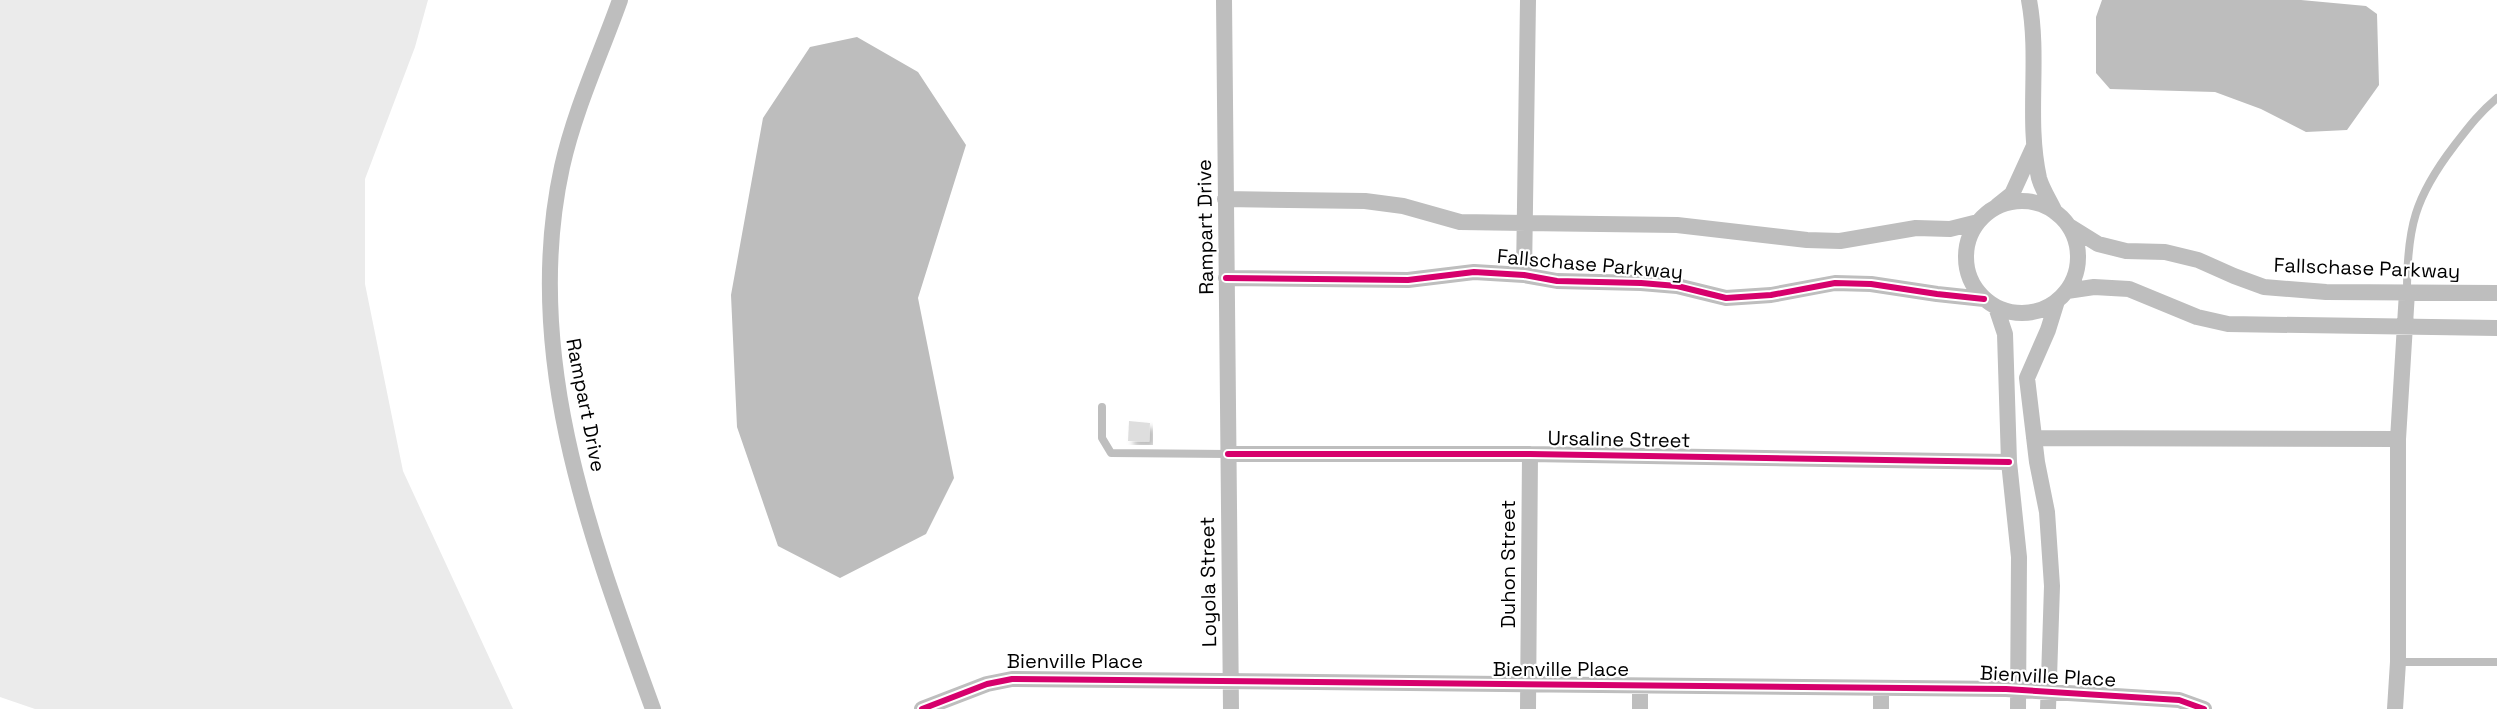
<svg xmlns="http://www.w3.org/2000/svg" width="2497" height="709" viewBox="0 0 2497 709" font-family="'Space Grotesk',sans-serif">
  <style>
    .green { fill: #ebebeb }
    .water { fill: #bdbdbd }
    .building { fill: #dedede; filter: url(#shadow) }
    .lines { fill: none; stroke-linecap: round; stroke-linejoin: round }
    .service { stroke: #bebebe; stroke-width: 8 }
    .minor { stroke: #bebebe; stroke-width: 16 }
    .cycleway-casing { stroke: #fff; stroke-width: 10 }
    .cycleway { stroke: #d6006c; stroke-width: 6 }
    .labels { text-anchor: middle; stroke-width: 4.5; stroke-linejoin: round; paint-order: stroke }
    .street-label { font-size: 20px; fill: #000; stroke: #fff }
  </style>
  <defs>
    <filter id="shadow"><feDropShadow dx="5.5" dy="5.5" stdDeviation="3" flood-color="#0004"/></filter>
  </defs>
  <rect width="100%" height="100%" fill="#fff"/>
  <!-- green -->
  <path class="green" d="M0,0H428L415,47L365,179V284L403,471L513,709H35L0,697Z"/>
  <!-- water -->
  <path class="water" d="M2102,0H2301L2366,6L2377,14L2379,85L2347,130L2306,132L2261,109L2215,92L2110,89L2096,73V17Z
    M857,37L918,72L966,145L918,298L954,478L926,534L840,578L778,546L737,427L731,295L763,118L810,47Z"/>
  <!-- building -->
  <path class="building" d="M1129,421L1150,423L1149,442L1128,441Z"/>
  <g class="lines">
    <!-- service -->
    <path class="service" d="M2407,292C2407,227 2415,197 2454,146C2468,128 2480,112 2497,98
      M1102,407V438L1111,453L1228,454
      M2398,662H2497"/>
    <!-- minor -->
    <path class="minor" d="M620,0C600,56 575,109 562,167C521,354 590,536 653,709
      M1224,0L1231,709
      M2029,0C2040,59 2026,119 2039,178C2042,189 2050,201 2055,212
      M1225,199L1365,201L1403,206L1460,222L1677,225L1807,240L1840,241L1916,228L1950,229L1978,222
      M1966 257a56 56 0 1 1 112 0a56 56 0 1 1-112 0Z
      M1997,206L2012,194L2033,148
      M2069,226L2098,244L2126,251L2165,252L2198,260L2234,276L2264,287L2326,292L2497,293
      M1524,275L1528,0
      M1226,278L1408,280L1474,272L1524,275L1557,281L1641,283L1677,286L1726,298L1771,295L1835,283L1871,284L1937,294L1984,299
      M2067,291L2094,287L2129,289L2197,317L2228,324L2497,328
      M1996,307L2005,334L2009,462L2019,557L2018,709
      M2034,438L2398,439
      M1228,454H1530L2009,462
      M922,709L987,684L1012,679L2006,689L2179,700L2204,709
      M1528,709L1530,454
      M1640,709V686
      M1881,709V688
      M2048,709L2052,586L2047,512L2037,462L2027,378L2048,330L2057,301
      M2395,709L2398,662V439L2407,292"/>
    <defs>
      <path id="cycleway" d="M1226,278L1408,280L1474,272L1524,275L1557,281L1641,283L1677,286L1726,298L1771,295L1835,283L1871,284L1937,294L1984,299
        M1228,454H1530L2009,462
        M922,709L987,684L1012,679L2006,689L2179,700L2204,709"/>
    </defs>
    <!-- cycleway casing -->
    <use href="#cycleway" class="cycleway-casing"/>
    <!-- cycleway -->
    <use href="#cycleway" class="cycleway"/>
  </g>
  <g class="labels">
    <!-- street labels -->
    <g class="street-label">
      <text transform="translate(1205 227) rotate(-91)" y="7">Rampart Drive</text>
      <text transform="translate(1590 264) rotate(5)" y="7">Fallschase Parkway</text>
      <text transform="translate(2367 268) rotate(2)" y="7">Fallschase Parkway</text>
      <text transform="translate(586 405) rotate(79)" y="7">Rampart Drive</text>
      <text transform="translate(1619 439) rotate(1)" y="7">Ursaline Street</text>
      <text transform="translate(1508 564) rotate(-90)" y="7">Duhon Street</text>
      <text transform="translate(1208 582) rotate(-91)" y="7">Loyola Street</text>
      <text x="1075" y="668">Bienville Place</text>
      <text x="1561" y="676">Bienville Place</text>
      <text transform="translate(2048 676) rotate(3)" y="7">Bienville Place</text>
    </g>
  </g>
</svg>
